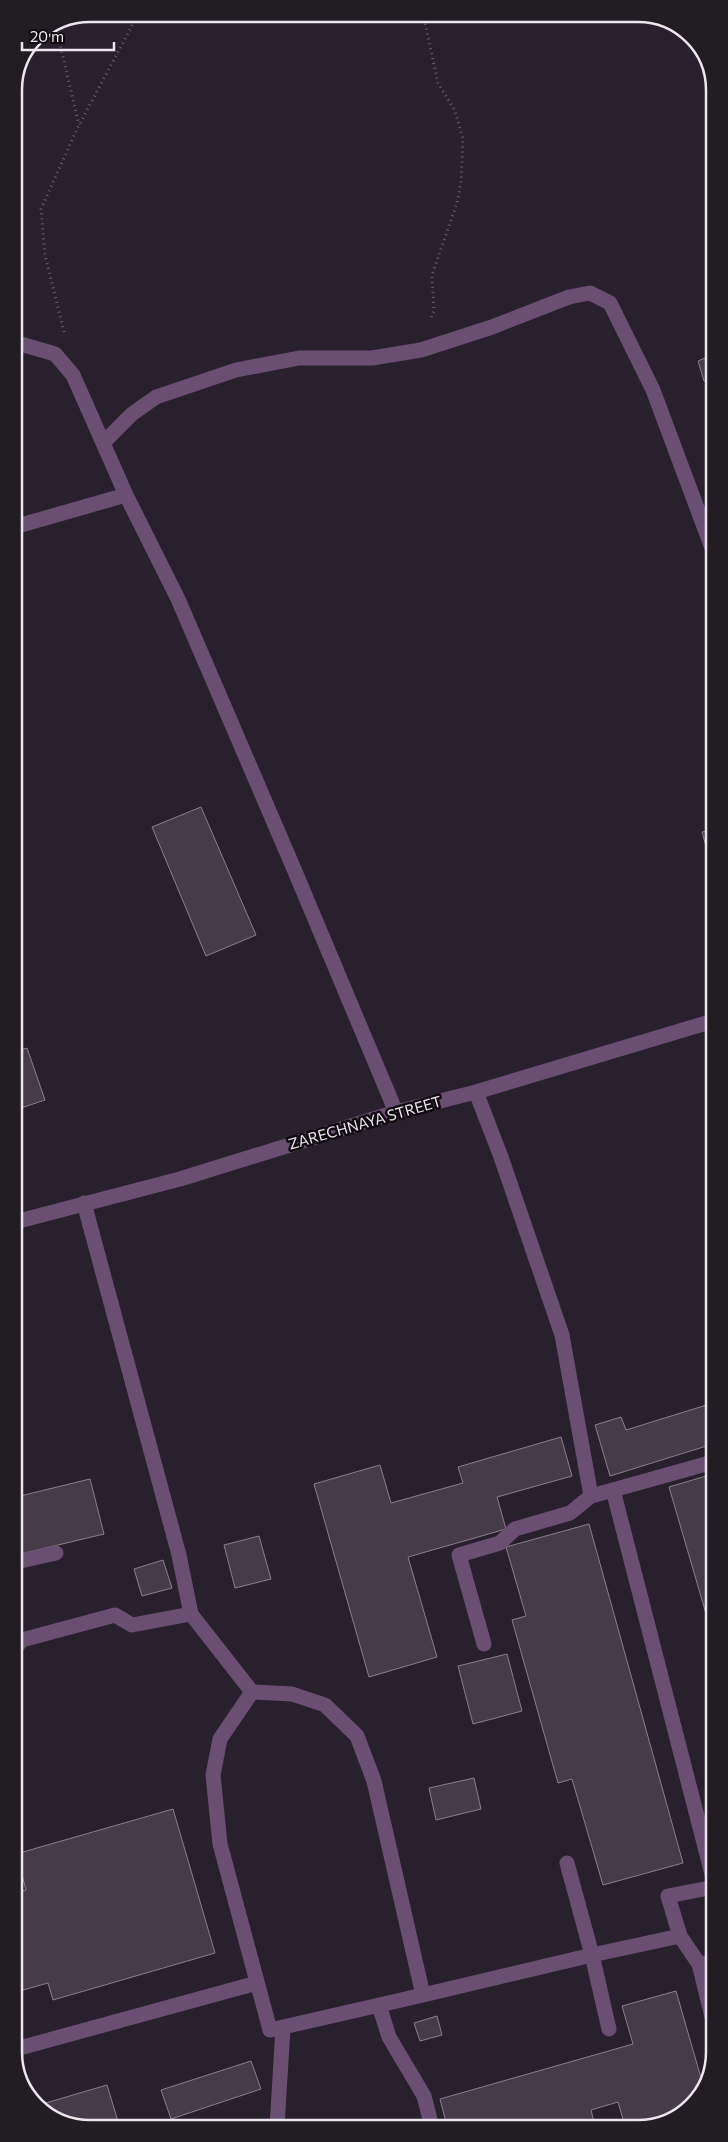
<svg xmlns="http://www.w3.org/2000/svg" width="728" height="2142" viewBox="0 0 728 2142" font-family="Commissioner,sans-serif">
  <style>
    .building { fill: #453b49; stroke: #8a7f8e }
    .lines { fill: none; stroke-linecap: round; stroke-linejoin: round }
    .path { stroke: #68606b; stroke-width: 3; stroke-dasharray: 1 4; stroke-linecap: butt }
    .minor { stroke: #6a4f73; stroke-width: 15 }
    .labels { text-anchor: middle; stroke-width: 5; stroke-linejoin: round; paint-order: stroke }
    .street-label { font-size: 15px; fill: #ece6ee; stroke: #100c11 }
    .rim { fill: none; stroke: #ece6ee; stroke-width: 2.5 }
  </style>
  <rect width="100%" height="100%" fill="#29202d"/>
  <!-- building -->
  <path class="building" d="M712,344V379L704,381L698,361L710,356L707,346Z
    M201,807L256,935L206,956L152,827Z
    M713,830V871L702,832Z
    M27,1048L45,1100L15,1110V1052Z
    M713,1403V1444L610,1476L595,1425L621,1417L626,1430Z
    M561,1437L572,1476L497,1497L506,1529L408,1557L437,1657L369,1677L314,1484L380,1465L391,1503L463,1483L458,1467Z
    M713,1474L714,1615L707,1617L669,1487Z
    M90,1479L104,1534L16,1555V1497Z
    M589,1524L683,1863L603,1885L572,1779L558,1783L512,1620L526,1616L506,1547Z
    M259,1536L271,1579L235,1588L224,1545Z
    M163,1560L172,1588L142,1596L134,1569Z
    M507,1654L522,1711L473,1724L458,1666Z
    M474,1778L481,1809L436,1820L429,1788Z
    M173,1809L215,1953L53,2000L48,1983L16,1992V1892L26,1890L16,1854Z
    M676,1991L703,2085L698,2098L657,2126H625L618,2102L591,2110L595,2126H447L440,2099L633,2044L622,2006Z
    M437,2016L442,2035L420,2041L414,2023Z
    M251,2061L261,2089L171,2119L161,2090Z
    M107,2085L120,2128H85L44,2112L39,2105Z"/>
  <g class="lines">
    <!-- path -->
    <path class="path" d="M423,14L438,83L455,111L463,139L461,183L457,203L432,275L434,311L430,321
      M58,27V36L79,125
      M64,332L45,255L41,209L77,129L135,20L144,14"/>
    <!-- minor -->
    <path class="minor" d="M14,342L55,354L73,375L126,495L178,599L291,862L396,1112
      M103,443L132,414L156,397L236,370L299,358H372L421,350L492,327L569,297L590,293L610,303L653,390L712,548
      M14,527L126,495
      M476,1092L501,1157L562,1335L591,1496
      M84,1203L179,1555L191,1614L252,1692L292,1694L325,1705L357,1736L374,1781L423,1995L592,1955L609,2029
      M15,1222L180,1179L396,1112L476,1092L713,1021
      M613,1490L713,1462
      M16,1562L56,1553
      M484,1644L459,1555L500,1543L515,1529L570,1513L591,1496L613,1490L714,1882
      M16,1647L22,1640L115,1615L132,1625L191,1614
      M252,1692L220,1739L213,1775L220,1844L270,2030L423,1995
      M567,1863L592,1955L680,1936L699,1964L714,1962
      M680,1936L668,1896L714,1887
      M699,1964L714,2025
      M379,2005L389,2037L424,2096L432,2127
      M16,2049L257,1983
      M277,2127L283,2028"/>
  </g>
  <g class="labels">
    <!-- street labels -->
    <g class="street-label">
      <text transform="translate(365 1123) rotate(-16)" y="5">ZARECHNAYA STREET</text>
    </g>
  </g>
  <!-- crop -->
  <path d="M0 0H728V2142H0ZM90 22H638A68 68 0 0 1 706 90V2052A68 68 0 0 1 638 2120H90A68 68 0 0 1 22 2052V90A68 68 0 0 1 90 22Z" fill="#221d23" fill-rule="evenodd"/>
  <path class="rim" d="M90 22H638A68 68 0 0 1 706 90V2052A68 68 0 0 1 638 2120H90A68 68 0 0 1 22 2052V90A68 68 0 0 1 90 22Z"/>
  <!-- scale -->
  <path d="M22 42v8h92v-8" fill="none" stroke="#ece6ee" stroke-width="2.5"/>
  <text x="30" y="42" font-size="15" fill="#ece6ee" stroke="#100c11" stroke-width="4" paint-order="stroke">20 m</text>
</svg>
